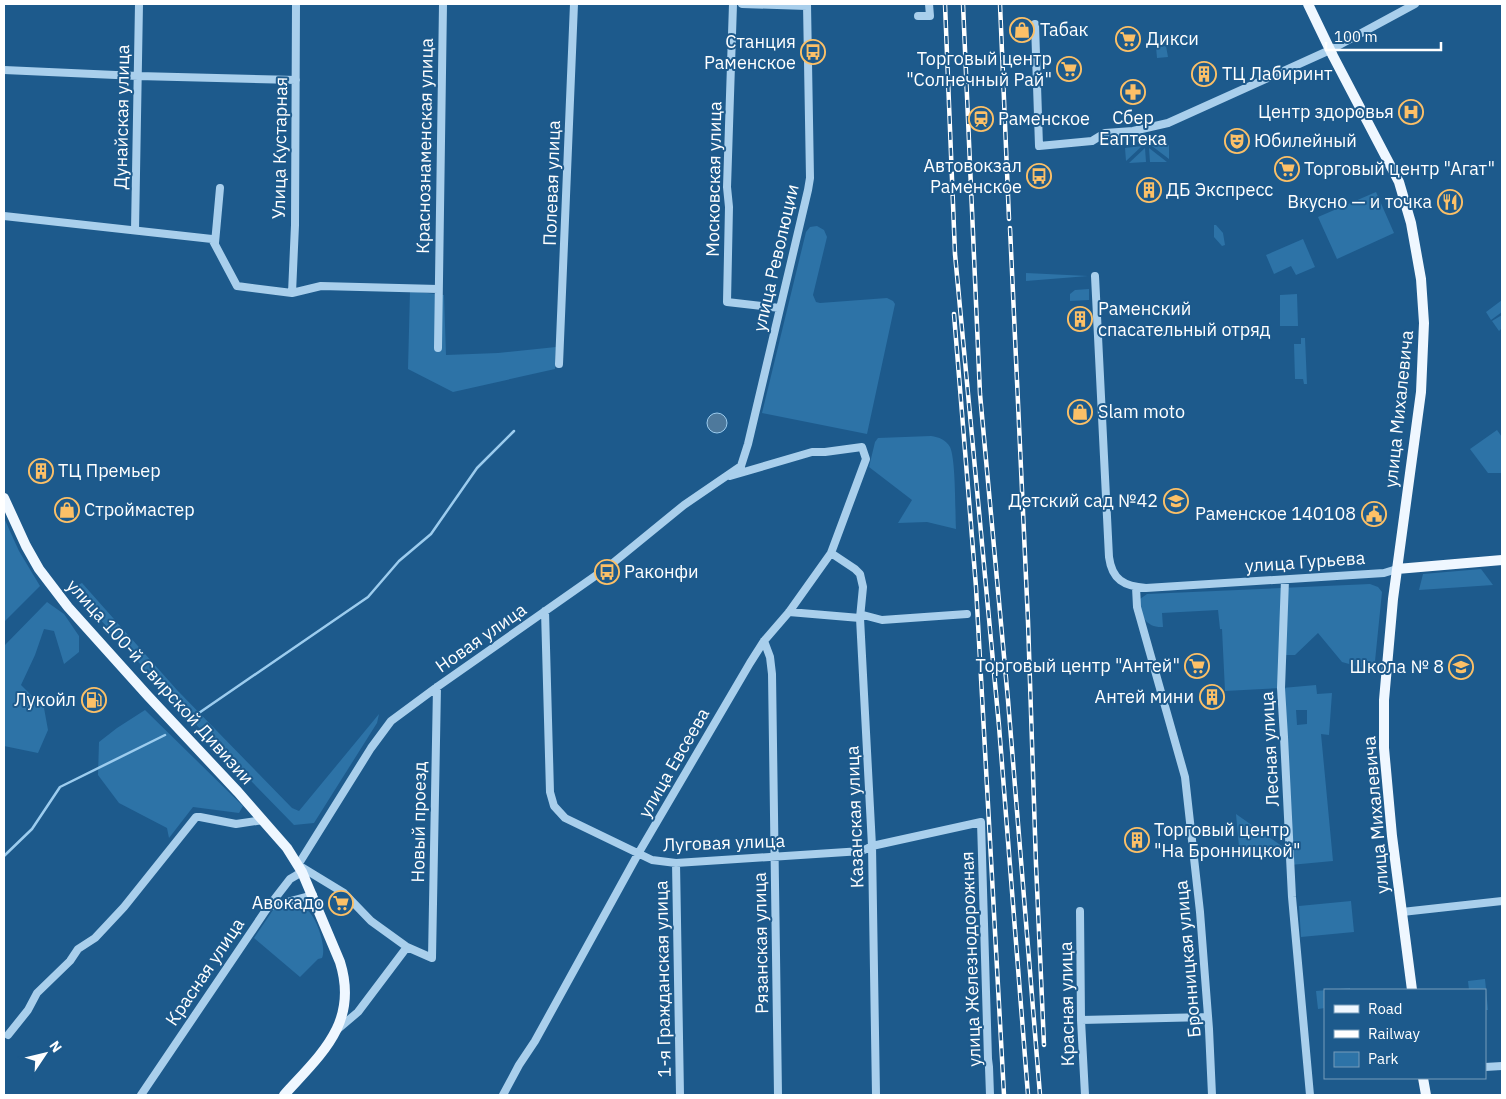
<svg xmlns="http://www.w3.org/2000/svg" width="1506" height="1099" viewBox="0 0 1506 1099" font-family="'IBM Plex Sans',sans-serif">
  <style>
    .green { fill: #2d73a7; fill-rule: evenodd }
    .water { fill: #4e799c; stroke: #9cccee }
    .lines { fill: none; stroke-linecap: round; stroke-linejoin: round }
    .stream { stroke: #9cccee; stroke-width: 2.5 }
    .minor { stroke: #a9cfec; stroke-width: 8 }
    .major { stroke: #eff7ff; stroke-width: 10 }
    .rail-casing { stroke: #fff; stroke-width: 4.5 }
    .rail { stroke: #1d5a8c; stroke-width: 2.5; stroke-dasharray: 8; stroke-linecap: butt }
    .labels { text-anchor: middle; stroke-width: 4; stroke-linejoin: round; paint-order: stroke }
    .poi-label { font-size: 18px; fill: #fff; stroke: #1d5a8c; text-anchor: start }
    .street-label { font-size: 18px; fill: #fff; stroke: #1d5a8c }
  </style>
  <rect width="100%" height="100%" fill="#1d5a8c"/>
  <!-- green -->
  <path class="green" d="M1166,46L1168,57L1157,58L1156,47Z
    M1169,145V159L1152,146Z
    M1142,146L1126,161L1125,148Z
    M1145,148L1146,162L1129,163Z
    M1149,148L1167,162H1150Z
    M1376,192L1394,233L1337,259L1318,217Z
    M1214,225H1216L1223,233L1225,245L1222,246L1214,237Z
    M817,226L824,230L827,237L813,295L816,302L820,303L887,298L893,301L895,304L867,434L762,413L806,232L810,227Z
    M1303,239L1315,267L1296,275L1291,266L1274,274L1266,255Z
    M1026,273L1088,276L1026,281Z
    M1089,289V300L1070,301V294L1075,290Z
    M410,291L444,295L446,355L498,353L556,347L555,369L453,392L408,369Z
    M1297,294L1298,326H1280V295Z
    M1502,300V312L1491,320L1486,312Z
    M1502,315V328L1499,331L1492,321Z
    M1301,338H1305L1307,384H1304L1303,379H1295L1294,344H1301Z
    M1497,430L1502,437V473H1488L1470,449Z
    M931,436C939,437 946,440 950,447C956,460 955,512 956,529L927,522L898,523L912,500L869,467L875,442L878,438Z
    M4,518L19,551L40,586L4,622Z
    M1481,569L1493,585L1419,590L1423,574Z
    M82,583L177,690L292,808L299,811L379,714L377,723L314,823L294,825L176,704L72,588Z
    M1370,584L1378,587L1382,592L1374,671L1342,662L1318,633L1295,655H1283L1282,688L1316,685L1317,694L1332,693L1329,735L1321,734L1333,861L1290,865L1289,852L1281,857L1239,847L1236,814L1289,851L1281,688L1225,691L1222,629H1220L1218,610L1162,613L1163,627C1146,628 1139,615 1140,599L1147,594ZM1296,710H1307V724L1297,725Z
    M47,602L64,614L79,636V652L64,664L54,631L44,629L35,655L21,685L44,708L48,730L38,753L4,746V646Z
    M145,710L243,806L239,813L193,807L169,838L167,828L119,803L98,775L99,742L117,728Z
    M1351,901L1354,932L1301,937L1299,906Z
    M291,905C296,905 302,906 306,909C316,915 327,947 322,958L318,959L300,977L254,938L273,910Z
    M1485,979L1488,1010H1485V990H1469L1468,981Z
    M1350,988V990H1325V1008L1318,1009L1316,991Z"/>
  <!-- water -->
  <path class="water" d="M707 423a10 10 0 1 1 20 0a10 10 0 1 1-20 0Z"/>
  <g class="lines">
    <!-- stream -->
    <path class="stream" d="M196,715L368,597L399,561L431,534L477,468L514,431
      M4,856L32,829L60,787L165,735"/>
    <!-- minor -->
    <path class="minor" d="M733,4L727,187L729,207L727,302L780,308
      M742,4L807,6
      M918,16H930L929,4
      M1035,24L1039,146L1092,141L1105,133L1133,131L1168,123L1330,50L1415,4
      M4,70L138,76L296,80
      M4,216L212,239L237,286L292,293L321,286L438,289
      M135,230L139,4
      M215,243L220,188
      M1095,276L1109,557C1112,580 1124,586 1146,588L1384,573L1397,569
      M292,293L295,225L296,4
      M438,348L443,4
      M559,364L574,4
      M831,553L855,569L860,574L863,587L860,618L872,846L876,1095
      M1285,580L1281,688L1284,737L1292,897L1310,1095
      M1136,587L1137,607L1185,777L1200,912L1209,1029L1212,1095
      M545,611L550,792L554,806L565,818L652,860L676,863L862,851L872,846L981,822L988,1059L989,1067L990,1095
      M789,612L860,618L863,615L882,620L967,614
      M764,641L770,657L772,674L778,1095
      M437,687L432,958L407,947L371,921L344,893L298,865L371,748L391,721L437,687L608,567L684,505L741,466L748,444L808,190L810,178L807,4
      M676,863L680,1095
      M268,907L313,895
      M1080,911L1081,1020L1085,1095
      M1402,912L1502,901
      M1081,1020L1208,1017
      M338,1029L358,1012L407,947
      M8,1035L28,1010L37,993L70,961L78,949L95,938L124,907L196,817H200L236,824L263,820
      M1485,1067L1502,1066
      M141,1095L266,910L290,879L302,872
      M503,1095L519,1065L535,1041L638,854L750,663L764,641L789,612L831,553L866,459L862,447L825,452H812L730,476"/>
    <!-- major -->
    <path class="major" d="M1308,4L1333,56L1399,182L1411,223L1421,279L1424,323L1421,392L1393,599L1384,700V748L1392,836L1412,990
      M4,498L26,546L39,569L68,607L148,696L238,792L287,848L302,872L340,962C359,1023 321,1054 284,1095
      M1397,569L1502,560
      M1423,1078L1426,1095"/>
    <defs>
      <path id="rail" d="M945,4L955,254L999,726L1028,1095
        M963,4L980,394L1008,700L1040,1095
        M1000,4L1009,219
        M1010,228L1028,621L1036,864L1044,1045
        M954,314L976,587L1004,1095"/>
    </defs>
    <!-- rail casing -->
    <use href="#rail" class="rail-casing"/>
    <!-- rail -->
    <use href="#rail" class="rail"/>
  </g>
  <!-- icons -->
  <defs>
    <symbol id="shop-ring" viewBox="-11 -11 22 22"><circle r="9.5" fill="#1d5a8c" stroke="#fcc067" stroke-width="1.5"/><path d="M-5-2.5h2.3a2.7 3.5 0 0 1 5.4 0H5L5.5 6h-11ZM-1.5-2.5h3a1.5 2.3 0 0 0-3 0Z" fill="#fcc067"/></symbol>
    <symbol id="supermarket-ring" viewBox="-11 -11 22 22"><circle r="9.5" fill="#1d5a8c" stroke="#fcc067" stroke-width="1.5"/><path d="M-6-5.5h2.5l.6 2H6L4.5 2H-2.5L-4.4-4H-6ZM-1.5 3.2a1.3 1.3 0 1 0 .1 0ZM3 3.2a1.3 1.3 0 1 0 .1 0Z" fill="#fcc067"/></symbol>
    <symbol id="bus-ring" viewBox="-11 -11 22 22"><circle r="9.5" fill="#1d5a8c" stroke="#fcc067" stroke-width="1.5"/><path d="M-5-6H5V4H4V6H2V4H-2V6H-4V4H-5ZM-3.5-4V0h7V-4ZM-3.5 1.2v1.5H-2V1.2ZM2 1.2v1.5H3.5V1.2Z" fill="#fcc067"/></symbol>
    <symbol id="building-ring" viewBox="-11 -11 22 22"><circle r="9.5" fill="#1d5a8c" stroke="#fcc067" stroke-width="1.5"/><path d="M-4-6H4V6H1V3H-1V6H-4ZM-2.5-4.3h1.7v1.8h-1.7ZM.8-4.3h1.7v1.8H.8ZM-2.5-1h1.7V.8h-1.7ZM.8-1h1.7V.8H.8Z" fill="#fcc067"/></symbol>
    <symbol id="pharmacy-ring" viewBox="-11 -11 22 22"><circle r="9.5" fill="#1d5a8c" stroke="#fcc067" stroke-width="1.5"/><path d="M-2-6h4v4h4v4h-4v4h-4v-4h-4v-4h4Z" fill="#fcc067"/></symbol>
    <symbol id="hospital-ring" viewBox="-11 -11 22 22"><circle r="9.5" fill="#1d5a8c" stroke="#fcc067" stroke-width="1.5"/><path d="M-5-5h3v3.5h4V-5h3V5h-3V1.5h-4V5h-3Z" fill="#fcc067"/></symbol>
    <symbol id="station-ring" viewBox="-11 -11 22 22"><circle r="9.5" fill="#1d5a8c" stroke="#fcc067" stroke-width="1.5"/><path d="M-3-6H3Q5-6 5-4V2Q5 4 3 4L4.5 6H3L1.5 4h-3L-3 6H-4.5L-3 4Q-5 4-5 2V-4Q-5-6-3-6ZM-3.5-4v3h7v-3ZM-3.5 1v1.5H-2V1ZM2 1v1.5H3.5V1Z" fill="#fcc067"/></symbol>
    <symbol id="theatre-ring" viewBox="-11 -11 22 22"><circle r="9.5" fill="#1d5a8c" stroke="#fcc067" stroke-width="1.5"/><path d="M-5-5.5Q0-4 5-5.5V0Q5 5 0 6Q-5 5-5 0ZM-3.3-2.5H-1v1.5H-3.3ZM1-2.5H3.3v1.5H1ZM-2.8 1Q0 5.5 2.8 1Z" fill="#fcc067"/></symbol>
    <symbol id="restaurant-ring" viewBox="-11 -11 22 22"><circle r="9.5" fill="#1d5a8c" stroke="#fcc067" stroke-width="1.5"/><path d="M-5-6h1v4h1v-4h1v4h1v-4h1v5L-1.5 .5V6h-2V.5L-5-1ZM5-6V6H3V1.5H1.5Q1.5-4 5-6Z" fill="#fcc067"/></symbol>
    <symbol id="school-ring" viewBox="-11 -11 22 22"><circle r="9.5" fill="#1d5a8c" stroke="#fcc067" stroke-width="1.5"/><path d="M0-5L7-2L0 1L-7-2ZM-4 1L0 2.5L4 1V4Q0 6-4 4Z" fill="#fcc067"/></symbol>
    <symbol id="civic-ring" viewBox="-11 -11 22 22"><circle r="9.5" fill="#1d5a8c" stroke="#fcc067" stroke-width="1.5"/><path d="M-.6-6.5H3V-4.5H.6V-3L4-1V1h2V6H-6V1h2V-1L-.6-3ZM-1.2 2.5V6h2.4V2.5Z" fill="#fcc067"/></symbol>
    <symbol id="fuel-ring" viewBox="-11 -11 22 22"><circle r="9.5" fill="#1d5a8c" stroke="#fcc067" stroke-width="1.5"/><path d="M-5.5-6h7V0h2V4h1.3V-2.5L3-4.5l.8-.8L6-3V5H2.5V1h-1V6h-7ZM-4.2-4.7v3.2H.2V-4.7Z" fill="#fcc067"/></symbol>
  </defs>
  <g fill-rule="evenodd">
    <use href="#shop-ring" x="1008" y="16" width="28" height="28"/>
    <use href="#supermarket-ring" x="1114" y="25" width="28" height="28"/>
    <use href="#bus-ring" x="799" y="38" width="28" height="28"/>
    <use href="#supermarket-ring" x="1055" y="55" width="28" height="28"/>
    <use href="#building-ring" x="1190" y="60" width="28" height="28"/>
    <use href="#pharmacy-ring" x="1119" y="78" width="28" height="28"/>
    <use href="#hospital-ring" x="1397" y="98" width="28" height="28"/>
    <use href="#station-ring" x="967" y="105" width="28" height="28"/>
    <use href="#theatre-ring" x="1223" y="127" width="28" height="28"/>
    <use href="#supermarket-ring" x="1273" y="155" width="28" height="28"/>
    <use href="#bus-ring" x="1025" y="162" width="28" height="28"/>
    <use href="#building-ring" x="1135" y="176" width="28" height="28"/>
    <use href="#restaurant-ring" x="1436" y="188" width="28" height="28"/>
    <use href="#building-ring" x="1066" y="305" width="28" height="28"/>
    <use href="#shop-ring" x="1066" y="398" width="28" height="28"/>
    <use href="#building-ring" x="27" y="457" width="28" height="28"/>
    <use href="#school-ring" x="1162" y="487" width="28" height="28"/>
    <use href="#shop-ring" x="53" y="496" width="28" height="28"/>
    <use href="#civic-ring" x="1360" y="500" width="28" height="28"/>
    <use href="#bus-ring" x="593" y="558" width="28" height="28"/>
    <use href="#supermarket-ring" x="1183" y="652" width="28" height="28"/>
    <use href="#school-ring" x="1447" y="653" width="28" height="28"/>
    <use href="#building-ring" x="1198" y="683" width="28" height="28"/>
    <use href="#fuel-ring" x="80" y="686" width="28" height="28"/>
    <use href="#building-ring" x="1123" y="826" width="28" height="28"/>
    <use href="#supermarket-ring" x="327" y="889" width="28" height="28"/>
  </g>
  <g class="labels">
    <!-- poi labels -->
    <g class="poi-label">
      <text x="1040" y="36">Табак</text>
      <text x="1146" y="45">Дикси</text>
      <text x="796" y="48" text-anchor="end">Станция<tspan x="796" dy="21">Раменское</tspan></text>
      <text x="1052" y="65" text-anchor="end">Торговый центр<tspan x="1052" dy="21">"Солнечный Рай"</tspan></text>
      <text x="1222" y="80">ТЦ Лабиринт</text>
      <text x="1394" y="118" text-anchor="end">Центр здоровья</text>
      <text x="1133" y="124" text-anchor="middle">Сбер<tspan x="1133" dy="21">Еаптека</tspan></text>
      <text x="998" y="125">Раменское</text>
      <text x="1254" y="147">Юбилейный</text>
      <text x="1022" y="172" text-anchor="end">Автовокзал<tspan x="1022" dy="21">Раменское</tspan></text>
      <text x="1304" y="175">Торговый центр "Агат"</text>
      <text x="1166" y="196">ДБ Экспресс</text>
      <text x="1432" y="208" text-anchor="end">Вкусно — и точка</text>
      <text x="1098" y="315">Раменский<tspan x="1098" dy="21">спасательный отряд</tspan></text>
      <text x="1098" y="418">Slam moto</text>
      <text x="58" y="477">ТЦ Премьер</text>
      <text x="1158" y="507" text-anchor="end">Детский сад №42</text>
      <text x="84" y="516">Строймастер</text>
      <text x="1356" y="520" text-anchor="end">Раменское 140108</text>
      <text x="624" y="578">Раконфи</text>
      <text x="1180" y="672" text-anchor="end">Торговый центр "Антей"</text>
      <text x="1444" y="673" text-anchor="end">Школа № 8</text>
      <text x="1194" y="703" text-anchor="end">Антей мини</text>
      <text x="76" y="706" text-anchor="end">Лукойл</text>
      <text x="1154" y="836">Торговый центр<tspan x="1154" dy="21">"На Бронницкой"</tspan></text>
      <text x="324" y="909" text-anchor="end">Авокадо</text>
    </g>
    <!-- street labels -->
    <g class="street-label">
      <text transform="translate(122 117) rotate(-89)" y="6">Дунайская улица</text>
      <text transform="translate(425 146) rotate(-89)" y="6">Краснознаменская улица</text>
      <text transform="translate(280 148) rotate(-89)" y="6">Улица Кустарная</text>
      <text transform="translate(714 179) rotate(-89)" y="6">Московская улица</text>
      <text transform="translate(552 183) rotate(-88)" y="6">Полевая улица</text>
      <text transform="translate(776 258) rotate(-77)" y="6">улица Революции</text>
      <text transform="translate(1399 409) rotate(-84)" y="6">улица Михалевича</text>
      <text transform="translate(1305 562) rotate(-4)" y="6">улица Гурьева</text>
      <text transform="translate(481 638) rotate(-35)" y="6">Новая улица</text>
      <text transform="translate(160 682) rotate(48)" y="6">улица 100-й Свирской Дивизии</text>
      <text transform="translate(1270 749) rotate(-93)" y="6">Лесная улица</text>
      <text transform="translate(674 763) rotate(-60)" y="6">улица Евсеева</text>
      <text transform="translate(1376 815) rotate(-95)" y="6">улица Михалевича</text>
      <text transform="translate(855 817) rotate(-92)" y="6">Казанская улица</text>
      <text transform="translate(419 822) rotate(-89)" y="6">Новый проезд</text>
      <text transform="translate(724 843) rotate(-2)" y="6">Луговая улица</text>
      <text transform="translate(761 943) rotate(-91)" y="6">Рязанская улица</text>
      <text transform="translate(971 959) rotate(-92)" y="6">улица Железнодорожная</text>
      <text transform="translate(1188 959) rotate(-95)" y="6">Бронницкая улица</text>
      <text transform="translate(205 972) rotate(-56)" y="6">Красная улица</text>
      <text transform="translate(663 979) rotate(-91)" y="6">1-я Гражданская улица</text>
      <text transform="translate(1067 1004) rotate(-91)" y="6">Красная улица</text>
    </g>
  </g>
  <!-- border -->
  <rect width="1506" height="1099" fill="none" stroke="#ffffff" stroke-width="10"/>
  <!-- legend -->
  <rect x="1324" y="989" width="162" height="90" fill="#1d5a8c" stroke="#779cba"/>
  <rect x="1334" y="1005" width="25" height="8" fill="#eff7ff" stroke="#779cba"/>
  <text x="1368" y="1014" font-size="15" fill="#ffffff">Road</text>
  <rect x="1334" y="1030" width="25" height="8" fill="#ffffff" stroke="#779cba"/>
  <text x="1368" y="1039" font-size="15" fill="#ffffff">Railway</text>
  <rect x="1334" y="1052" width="25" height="15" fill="#2d73a7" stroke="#779cba"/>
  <text x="1368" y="1064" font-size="15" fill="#ffffff">Park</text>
  <!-- north arrow -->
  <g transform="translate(45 1054) rotate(55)" stroke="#1d5a8c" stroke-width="4" paint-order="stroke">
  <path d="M0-4L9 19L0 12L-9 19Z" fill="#ffffff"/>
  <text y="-8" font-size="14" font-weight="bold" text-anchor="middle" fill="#ffffff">N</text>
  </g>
  <!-- scale -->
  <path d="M1326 42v8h115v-8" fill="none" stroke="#ffffff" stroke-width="2.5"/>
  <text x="1334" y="42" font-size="15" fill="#ffffff" stroke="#1d5a8c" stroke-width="4" paint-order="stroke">100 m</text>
</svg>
